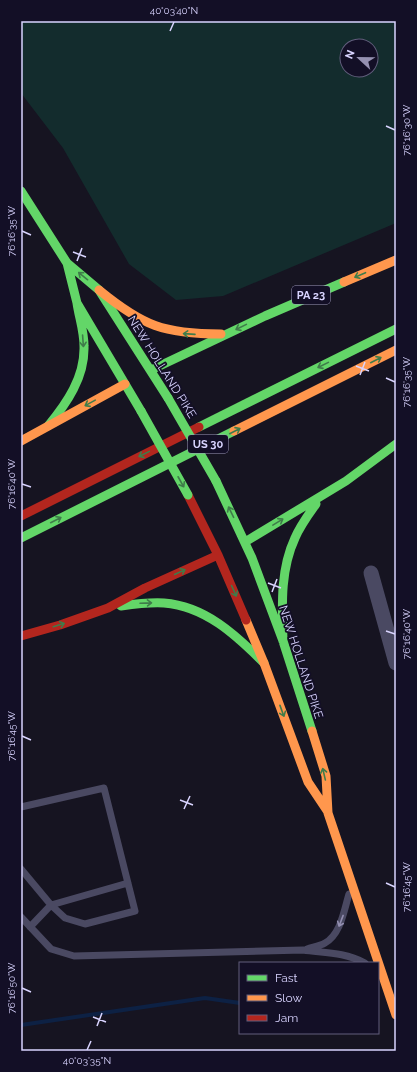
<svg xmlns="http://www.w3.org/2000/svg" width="417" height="1072" viewBox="0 0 417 1072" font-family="Raleway,sans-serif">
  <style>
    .green { fill: #132c2d; fill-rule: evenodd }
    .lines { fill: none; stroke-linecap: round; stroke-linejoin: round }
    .stream { stroke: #0d2144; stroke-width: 4 }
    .lane { stroke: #4a4962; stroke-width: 7 }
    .street { stroke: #4a4962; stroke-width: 15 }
    .fast { stroke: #63d668; stroke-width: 9 }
    .slow { stroke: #ff974d; stroke-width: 9 }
    .jam { stroke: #b3261e; stroke-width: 9 }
    .fast-bridge { stroke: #63d668; stroke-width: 9 }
    .oneway { stroke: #3f7c4a }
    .oneway2 { stroke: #928eb0 }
    .ticks { fill: none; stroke: #d9d4ff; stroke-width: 1.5 }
    .labels { text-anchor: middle; stroke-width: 3.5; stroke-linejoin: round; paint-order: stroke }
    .shield { fill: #130f26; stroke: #9e99be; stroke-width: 1 }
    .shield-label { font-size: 11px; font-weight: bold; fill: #d9d4ff }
    .street-label { font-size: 12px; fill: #d9d4ff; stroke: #130f26 }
    .neatline { fill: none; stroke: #d9d4ff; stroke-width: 1.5 }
    .ticks-label { font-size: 10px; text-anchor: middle; fill: #d9d4ff }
  </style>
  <rect width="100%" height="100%" fill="#161421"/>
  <!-- green -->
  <path class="green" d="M21,21H396V223L223,296L176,300L129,264L63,148L21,93ZM347,46H371V70H347Z"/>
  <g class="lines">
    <!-- stream -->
    <path class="stream" d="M21,1025L205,998L240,1003"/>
    <!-- lane -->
    <path class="lane" d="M21,807L104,788L135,911L85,924L65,918L51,905L30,927
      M21,869L51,905L128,883
      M21,917L51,949L74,956L303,950C325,953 344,952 365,963
      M307,949C313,947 320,946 325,943C341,934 344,910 349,894"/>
    <!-- street -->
    <path class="street" d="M371,573L396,663"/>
    <!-- fast -->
    <path class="fast" d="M21,191L67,263L77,303L141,411
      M67,263L99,290L168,398
      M151,370L265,316L344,282
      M48,426C67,403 85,377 84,346C84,331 79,317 77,303
      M199,427L396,329
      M216,481L252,558L283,641L312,731
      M21,538L234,431
      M245,542L346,481L396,444
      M121,606C135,604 149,602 164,603C205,606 236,635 264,663
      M283,641C282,606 280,570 295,538C300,526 308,515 316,504"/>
    <!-- slow -->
    <path class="slow" d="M344,282L396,260
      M99,290C143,326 164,334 221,334
      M234,431L396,350
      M21,441L125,384
      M246,620L264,663L308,782L328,812
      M312,731L326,776L328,813L396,1015"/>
    <!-- jam -->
    <path class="jam" d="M188,495L218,555L246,620
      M21,516L199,427
      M21,636L60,625L108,608L145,588L218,555"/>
    <!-- fast-bridge -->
    <path class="fast-bridge" d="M168,398L216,481
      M141,411L188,495"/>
  </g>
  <!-- one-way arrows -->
  <defs><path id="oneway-shaft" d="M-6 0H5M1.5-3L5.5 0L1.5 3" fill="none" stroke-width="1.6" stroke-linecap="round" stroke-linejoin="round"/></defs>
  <g class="oneway">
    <use href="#oneway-shaft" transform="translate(360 275) rotate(157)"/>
    <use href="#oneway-shaft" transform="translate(83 276) rotate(-141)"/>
    <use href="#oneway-shaft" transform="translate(241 327) rotate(154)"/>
    <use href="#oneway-shaft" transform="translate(189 334) rotate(-176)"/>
    <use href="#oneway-shaft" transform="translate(83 341) rotate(86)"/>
    <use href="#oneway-shaft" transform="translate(376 360) rotate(-27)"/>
    <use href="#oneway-shaft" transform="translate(323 365) rotate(154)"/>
    <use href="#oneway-shaft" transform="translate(90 403) rotate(151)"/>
    <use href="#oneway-shaft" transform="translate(235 431) rotate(-27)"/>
    <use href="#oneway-shaft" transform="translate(144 454) rotate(154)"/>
    <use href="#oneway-shaft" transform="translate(181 482) rotate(61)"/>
    <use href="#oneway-shaft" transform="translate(231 512) rotate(-116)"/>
    <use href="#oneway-shaft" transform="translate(56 520) rotate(-27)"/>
    <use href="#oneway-shaft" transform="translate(278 522) rotate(-31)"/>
    <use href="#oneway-shaft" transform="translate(180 572) rotate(-25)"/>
    <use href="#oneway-shaft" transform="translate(234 591) rotate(66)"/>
    <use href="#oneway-shaft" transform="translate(146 603) rotate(-2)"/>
    <use href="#oneway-shaft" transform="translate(59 625) rotate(-17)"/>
    <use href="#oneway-shaft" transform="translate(282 711) rotate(70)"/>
    <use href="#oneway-shaft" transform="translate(324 774) rotate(-103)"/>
  </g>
  <use class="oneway2" href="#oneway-shaft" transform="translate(341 921) rotate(111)"/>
  <!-- ticks -->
  <path class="ticks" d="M170,31L174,22M386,126L395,130M22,231L31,235M73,252L86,257M77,261L82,248M356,366L369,371M360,375L365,362M386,378L395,382M22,484L31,487M268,583L281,588M272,592L277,579M386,631L395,634M22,736L31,740M180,800L193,805M184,809L190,796M386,883L395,887M22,988L31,992M93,1017L106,1022M97,1026L102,1013M87,1050L91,1041"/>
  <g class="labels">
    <!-- shield labels -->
    <g class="shield">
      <rect x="292" y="286" width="38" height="18" rx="3"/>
      <rect x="188" y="435" width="40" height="18" rx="3"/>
    </g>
    <g class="shield-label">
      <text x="311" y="299">PA 23</text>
      <text x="208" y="448">US 30</text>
    </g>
    <!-- street labels -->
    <g class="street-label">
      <text transform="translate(162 367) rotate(58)" y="4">NEW HOLLAND PIKE</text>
      <text transform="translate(301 662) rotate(72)" y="4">NEW HOLLAND PIKE</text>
    </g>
  </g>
  <!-- border -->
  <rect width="417" height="1072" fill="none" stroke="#130f26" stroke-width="44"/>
  <!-- legend -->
  <rect x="239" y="962" width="140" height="72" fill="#130f26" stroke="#625e7d"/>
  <rect x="247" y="975" width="20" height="6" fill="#63d668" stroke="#625e7d"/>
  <text x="275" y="982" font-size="12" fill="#d9d4ff">Fast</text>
  <rect x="247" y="995" width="20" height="6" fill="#ff974d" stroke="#625e7d"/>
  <text x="275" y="1002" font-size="12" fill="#d9d4ff">Slow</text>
  <rect x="247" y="1015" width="20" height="6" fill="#b3261e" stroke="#625e7d"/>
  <text x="275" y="1022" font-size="12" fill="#d9d4ff">Jam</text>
  <!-- north arrow -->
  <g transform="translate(359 58) rotate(292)"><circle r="19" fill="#130f26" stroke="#625e7d"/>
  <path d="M0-3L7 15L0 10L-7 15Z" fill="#9591b1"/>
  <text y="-6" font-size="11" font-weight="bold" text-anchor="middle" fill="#d9d4ff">N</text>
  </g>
  <rect x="22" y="22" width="373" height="1028" class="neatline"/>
  <g class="ticks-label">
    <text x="174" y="14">40°03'40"N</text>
    <text transform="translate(406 130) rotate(-90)" y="4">76°16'30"W</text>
    <text transform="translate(11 231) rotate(-90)" y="4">76°16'35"W</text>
    <text transform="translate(406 382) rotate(-90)" y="4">76°16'35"W</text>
    <text transform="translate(11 484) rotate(-90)" y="4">76°16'40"W</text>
    <text transform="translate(406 634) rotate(-90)" y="4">76°16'40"W</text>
    <text transform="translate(11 736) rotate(-90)" y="4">76°16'45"W</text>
    <text transform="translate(406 887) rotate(-90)" y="4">76°16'45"W</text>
    <text transform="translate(11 988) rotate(-90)" y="4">76°16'50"W</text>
    <text x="87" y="1064">40°03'35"N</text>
  </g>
</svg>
